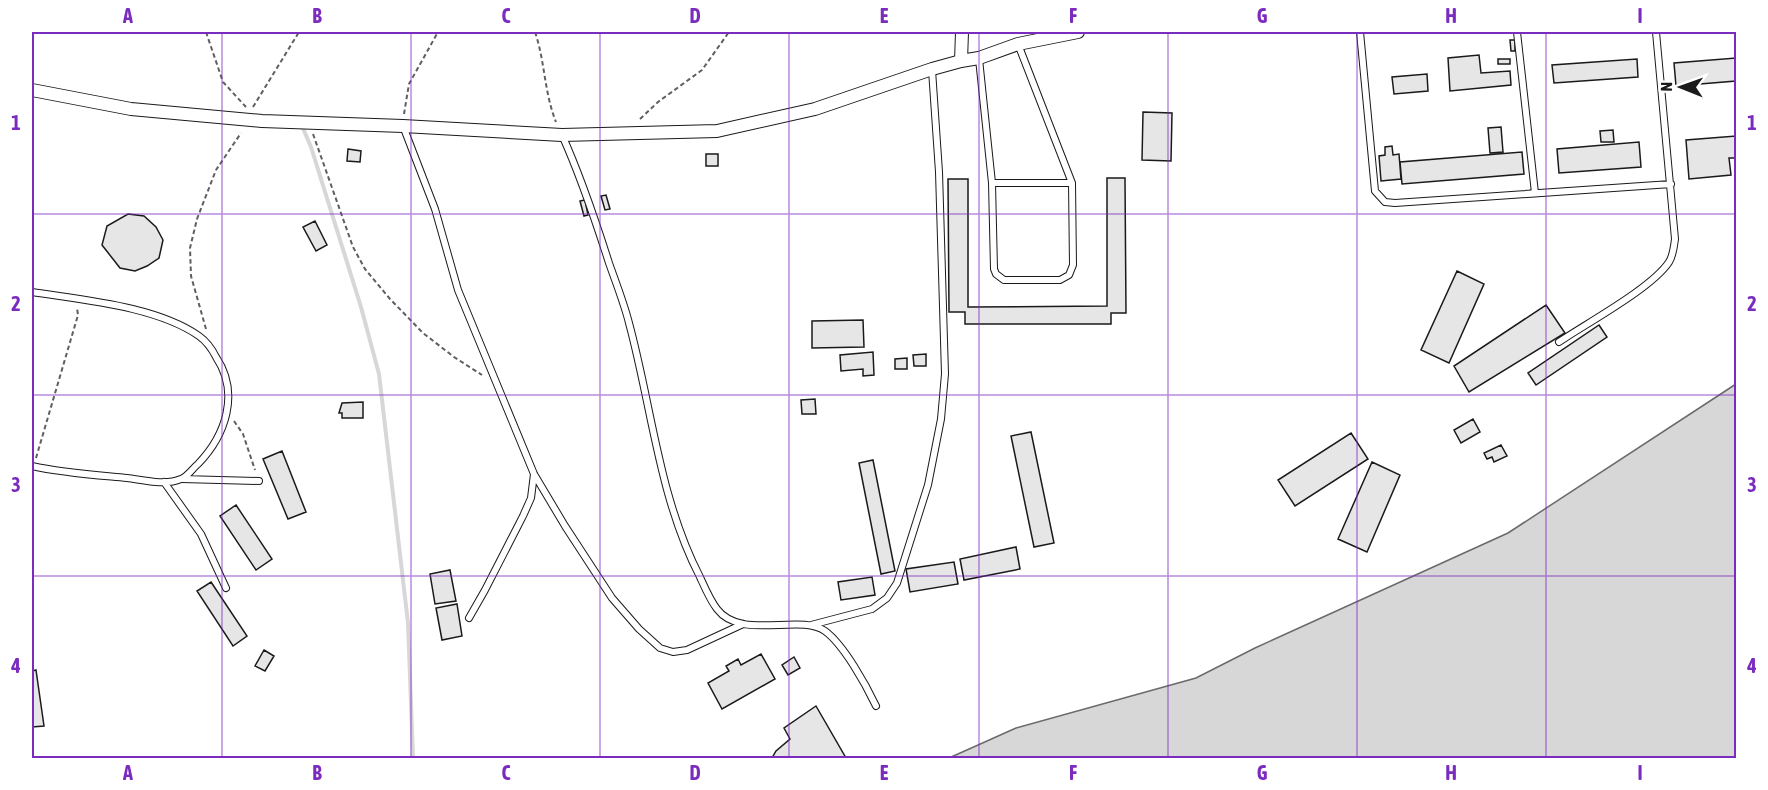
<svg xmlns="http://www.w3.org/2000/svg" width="1768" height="790" viewBox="0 0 1768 790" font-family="'Asap Condensed',sans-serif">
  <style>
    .water { fill: #d7d7d7; stroke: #6a6a6a; stroke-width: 1.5 }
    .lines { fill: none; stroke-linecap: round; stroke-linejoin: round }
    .stream { stroke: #d7d7d7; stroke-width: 4 }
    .building { fill: #e6e6e6; stroke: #1a1a1a; stroke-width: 1.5 }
    .service-casing { stroke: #1a1a1a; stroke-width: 8 }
    .minor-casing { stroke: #1a1a1a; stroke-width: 14 }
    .path { stroke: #5f5f5f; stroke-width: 2; stroke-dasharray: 4.5 3; stroke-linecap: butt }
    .service { stroke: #fff; stroke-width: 6 }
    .minor { stroke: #fff; stroke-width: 12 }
    .grid { fill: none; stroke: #7b2cbf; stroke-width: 1.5; stroke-opacity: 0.55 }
    .neatline { fill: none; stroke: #7b2cbf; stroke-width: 2 }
    .grid-label { font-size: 20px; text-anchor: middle; font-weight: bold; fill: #7b2cbf }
  </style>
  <rect width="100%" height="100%" fill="#fff"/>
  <!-- water -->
  <path class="water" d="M1736,384V758H949L1016,728L1196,678L1255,648L1508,533Z"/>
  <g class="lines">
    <!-- stream -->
    <path class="stream" d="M302,126L311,147L361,307L379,374L408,623L413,758"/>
  </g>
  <!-- building -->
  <path class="building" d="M1510,40H1515V51H1511Z
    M1479,55L1481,73L1510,71L1511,85L1450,91L1448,58Z
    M1736,58V81L1676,86L1674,63Z
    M1498,59H1510V64H1498Z
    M1637,59L1638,77L1554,83L1552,65Z
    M1427,74L1428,91L1394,94L1392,77Z
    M1143,112L1172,113L1171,161L1142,160Z
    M1501,127L1503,152L1490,153L1488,128Z
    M1613,130L1614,142H1601L1600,131Z
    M1736,136V158H1729L1731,175L1689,179L1686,140Z
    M1639,142L1641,167L1559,173L1557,149Z
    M1392,146L1393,155L1399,154L1401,179L1381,181L1379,156L1385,155V147Z
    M348,149L361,151L360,162L347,161Z
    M1522,152L1524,174L1402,184L1400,162Z
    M706,154H718V166H706Z
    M1107,178H1125L1126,313H1111V324H965V312H949L948,179H968V307L1107,306Z
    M606,195L610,209L605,210L601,196Z
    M585,200L588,215L584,216L580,201Z
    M128,214L144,216L156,227L163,240L159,258L147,266L135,271L120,268L102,245L107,226Z
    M315,221L327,245L316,251L303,227Z
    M1457,271L1484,284L1449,363L1421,350Z
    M1546,305L1565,333L1469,392L1454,366Z
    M863,320L864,347L812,348V321Z
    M1599,325L1607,337L1536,385L1528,373Z
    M873,352L874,375L863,376V369L841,371L840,355Z
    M926,354V366H914L913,355Z
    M907,358V369H895V359Z
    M815,399L816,414H802L801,400Z
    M363,402V418H342V413H339L342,403Z
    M1473,419L1480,432L1461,443L1454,430Z
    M1031,432L1054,543L1034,547L1011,436Z
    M1351,433L1368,459L1295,506L1278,480Z
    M1501,445L1507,456L1494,462L1492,457L1487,459L1484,453Z
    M282,451L306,512L288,519L263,459Z
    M873,460L895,571L881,574L859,463Z
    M1372,462L1400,475L1367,552L1338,539Z
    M236,505L272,559L256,570L220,516Z
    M1016,547L1020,569L964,580L960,559Z
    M954,562L958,584L910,592L906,569Z
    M450,570L456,601L435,604L430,574Z
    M872,577L875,595L841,600L838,582Z
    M211,582L247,636L233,646L197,591Z
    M457,604L462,636L442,640L436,608Z
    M264,650L274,656L265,671L255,666Z
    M761,654L775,679L722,709L708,683L729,671L726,666L738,659L741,665Z
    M794,657L800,668L788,675L782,665Z
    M36,670L44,726L32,727V671Z
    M816,706L846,758H772L776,751L790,739L784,728Z"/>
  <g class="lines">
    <defs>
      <path id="service" d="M1360,32L1375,191L1385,202L1395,203L1671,184
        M1517,32L1535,193
        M979,59L992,183L994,269L996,274L1004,280H1060L1069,275L1073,265L1072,183L1018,44
        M403,126L435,209L458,290L534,474L565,526L612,598L639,629L660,648L673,652L687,650L743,624
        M562,135C581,177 595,219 609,263C616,283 624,303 629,323C652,408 659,498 700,577C705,588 710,600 717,609C741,641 800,613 825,631C844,645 866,685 876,706
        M992,183H1072
        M32,292C82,300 156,306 199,336C206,341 212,349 216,357C240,393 226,435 198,464C193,468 187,477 181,479C165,486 143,480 127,478C95,475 63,473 32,466
        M1559,342C1587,323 1652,288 1669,262C1673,256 1674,247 1675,239L1656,32
        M182,479L259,481
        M164,482L201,534L226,588
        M469,618L485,590L523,516L531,498L534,474
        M811,625L872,609L887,598L897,583L928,485L941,419L945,374L939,172L932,70"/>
      <path id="minor" d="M961,61L962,32
        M32,90L131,109L262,121L403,126L562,135L717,131L815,109L932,69L961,61L979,58L1018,44L1078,32"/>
    </defs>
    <!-- service casing -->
    <use href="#service" class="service-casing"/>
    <!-- minor casing -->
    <use href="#minor" class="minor-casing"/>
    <!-- path -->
    <path class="path" d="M206,32L223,82L246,107
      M535,32C545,61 544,92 556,122
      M253,107L299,32
      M404,114L409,84L438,32
      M640,119L658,102L702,70L729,32
      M313,134L353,247L365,269L390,299L423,333L454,357L482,375
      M206,329L191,276L190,248L197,219L216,170L241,133
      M234,421L243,434L255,470
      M36,458L78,315L77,308"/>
    <!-- service -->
    <use href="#service" class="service"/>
    <!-- minor -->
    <use href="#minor" class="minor"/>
  </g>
  <!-- grid -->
  <path class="grid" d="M222,32V758M411,32V758M600,32V758M789,32V758M979,32V758M1168,32V758M1357,32V758M1546,32V758M32,214H1736M32,395H1736M32,576H1736"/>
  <!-- border -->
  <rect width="1768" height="790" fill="none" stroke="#ffffff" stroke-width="66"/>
  <!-- north arrow -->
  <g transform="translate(1681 87) rotate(271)" stroke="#ffffff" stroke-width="4.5" paint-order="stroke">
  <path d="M0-4.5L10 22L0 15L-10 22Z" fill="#1a1a1a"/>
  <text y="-9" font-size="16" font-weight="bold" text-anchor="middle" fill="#1a1a1a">N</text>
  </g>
  <rect x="33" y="33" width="1702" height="724" class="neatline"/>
  <g class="grid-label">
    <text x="128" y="23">A</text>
    <text x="317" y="23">B</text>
    <text x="506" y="23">C</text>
    <text x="695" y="23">D</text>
    <text x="884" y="23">E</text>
    <text x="1073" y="23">F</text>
    <text x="1262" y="23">G</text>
    <text x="1451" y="23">H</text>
    <text x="1640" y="23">I</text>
    <text x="16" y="130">1</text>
    <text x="1752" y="130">1</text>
    <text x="16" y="311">2</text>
    <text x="1752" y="311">2</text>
    <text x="16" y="492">3</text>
    <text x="1752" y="492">3</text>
    <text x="16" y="673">4</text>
    <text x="1752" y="673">4</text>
    <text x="128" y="780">A</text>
    <text x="317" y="780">B</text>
    <text x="506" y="780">C</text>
    <text x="695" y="780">D</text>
    <text x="884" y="780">E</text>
    <text x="1073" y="780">F</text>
    <text x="1262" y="780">G</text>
    <text x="1451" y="780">H</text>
    <text x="1640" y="780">I</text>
  </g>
</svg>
